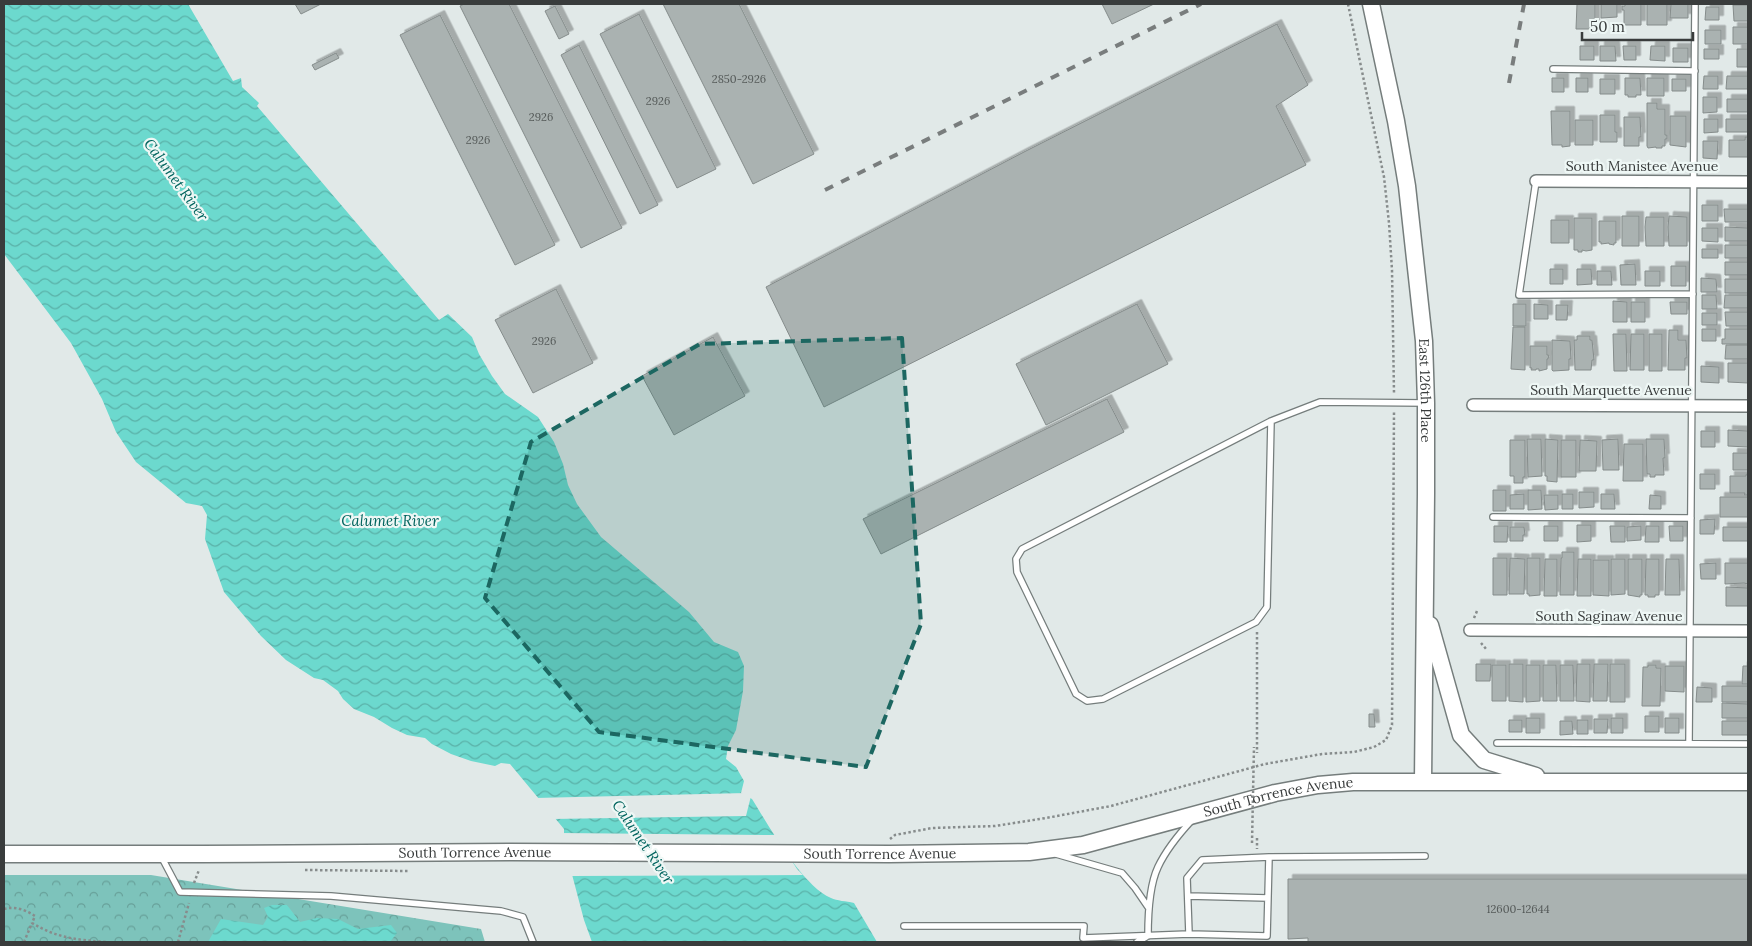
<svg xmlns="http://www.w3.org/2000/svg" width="1752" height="946" viewBox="0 0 1752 946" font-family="Lora,serif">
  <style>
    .forest { fill: url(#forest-crowns) }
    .water { fill: url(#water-waves) }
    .pier { fill: #e1e9e8 }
    .building { fill: #aab2b1; stroke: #858c8b; filter: url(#shadow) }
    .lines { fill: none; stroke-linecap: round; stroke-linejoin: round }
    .lane-casing { stroke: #757d7c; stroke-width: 8 }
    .street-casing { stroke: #757d7c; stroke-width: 14 }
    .secondary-casing { stroke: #757d7c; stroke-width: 19 }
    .path { stroke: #878c8c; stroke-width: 2.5; stroke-dasharray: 2.5 2.5; stroke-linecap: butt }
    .lane { stroke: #fff; stroke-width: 5.5 }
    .street { stroke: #fff; stroke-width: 11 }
    .secondary { stroke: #fff; stroke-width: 16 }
    .rail { stroke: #797d7d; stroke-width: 4; stroke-dasharray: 9 9; stroke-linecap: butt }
    .path-bridge { stroke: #878c8c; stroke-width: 2.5; stroke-dasharray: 2.5 2.5; stroke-linecap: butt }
    .marked { fill: #1c6761; fill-opacity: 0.2; stroke: #1c6761; stroke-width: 4; stroke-dasharray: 10 6; stroke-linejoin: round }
    .labels { text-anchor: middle; stroke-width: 4.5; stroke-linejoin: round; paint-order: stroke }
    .number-label { font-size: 11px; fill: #555a59 }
    .street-label { font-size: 14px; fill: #393c3c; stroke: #eef7f5 }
    .water-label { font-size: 15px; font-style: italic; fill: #00645e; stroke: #eef7f5 }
  </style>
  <defs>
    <pattern id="forest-crowns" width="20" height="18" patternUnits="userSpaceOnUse" patternTransform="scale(1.25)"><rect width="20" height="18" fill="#7dc3bb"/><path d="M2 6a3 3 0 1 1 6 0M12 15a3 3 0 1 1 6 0" fill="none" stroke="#67a099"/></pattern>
    <pattern id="water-waves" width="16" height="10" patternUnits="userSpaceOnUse" patternTransform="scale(1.25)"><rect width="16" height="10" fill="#6cd9ce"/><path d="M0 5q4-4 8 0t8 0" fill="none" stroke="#5ab1a8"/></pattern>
    <filter id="shadow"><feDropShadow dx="4.5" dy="-4.5" stdDeviation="0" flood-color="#0004"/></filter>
  </defs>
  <rect width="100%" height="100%" fill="#e1e9e8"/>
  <!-- forest -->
  <path class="forest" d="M4,875H151L481,929L485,942H4Z"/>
  <!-- water -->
  <path class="water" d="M4,4H188L233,81L241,78L242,87L259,103L257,106L439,320L448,314L472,337L479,354L492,376L505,394L538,417L554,442L563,464L568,485L577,504L601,537L689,612L714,642L738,652L744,666L743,691L736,730L728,746L726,759L736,767L744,781L741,793L752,799C769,826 802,886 831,898C837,901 846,901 854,903L877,942H592L584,920L564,844V829L510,764L501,763L495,766L471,761L451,754L432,744L425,738L407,735L392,728L374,717L354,709L343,699L338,691L323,680L314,678L286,660L261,636L224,592L205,539L207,515L202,506L186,503L136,462L116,432L102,399L71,343L4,254Z
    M272,905H287L300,922L317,918L338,919L358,929L391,925L397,933L390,942H208L221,919L263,925L268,917L264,908Z"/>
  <!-- pier -->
  <path class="pier" d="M746,793L751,796L746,816L552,819L535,798Z
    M561,833L775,835L797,869L803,875L570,876L561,845Z"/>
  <!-- building -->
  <path class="building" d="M295,4H321L301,14Z
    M464,4H509L622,228L581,248L460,6Z
    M663,4H739L814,154L753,184Z
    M1102,4H1154L1112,24Z
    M1577,4H1595V29H1576Z
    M1601,4H1617V17L1601,18Z
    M1625,4H1641V25H1624V10H1622V6H1625Z
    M1647,4H1667V25H1647Z
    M1671,4H1688V18H1670Z
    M1733,5H1748V21H1734Z
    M555,6L569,34L559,39L545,11Z
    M1706,7H1719V20H1705Z
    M639,14L716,169L677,188L600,34Z
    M440,15L555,245L515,265L400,35Z
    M1277,24L1308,85L1276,106L1306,165L824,407L766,287L1024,152Z
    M1733,27H1748V44H1733Z
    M1705,30H1721V44H1705Z
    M579,45L658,205L640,214L561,55Z
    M1580,46H1594V60H1580Z
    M1600,46H1615L1616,61H1600Z
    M1623,46H1636V60H1624Z
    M1651,46H1665V61L1650,60Z
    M1673,48H1688V62H1673Z
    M1704,49H1719V59H1704Z
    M1737,49H1748V67H1737Z
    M336,53L339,58L315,70L312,65Z
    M1704,76H1718V89H1703Z
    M1727,76H1748V89H1726Z
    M1552,78H1564V92H1552Z
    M1576,78H1588V92H1576Z
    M1625,78H1640L1641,95H1636V97H1628V95H1625Z
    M1647,78H1664V96H1647Z
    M1600,79H1615V94H1600Z
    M1672,79H1686V91H1672Z
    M1703,97H1717V112L1703,113Z
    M1727,99H1748V112H1727Z
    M1647,103H1657V109H1665V135H1667V139H1665V146H1662V148H1656V147L1648,148L1647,146Z
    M1551,111H1570V146L1562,147V145H1552Z
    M1600,115H1615V132H1617V142H1600Z
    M1670,116H1686V147L1670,145Z
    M1624,117H1640L1641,137H1639V146H1624Z
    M1704,119H1718V132L1704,133Z
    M1726,119H1748V132H1726Z
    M1575,120H1593V145H1575Z
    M1745,137H1748V157H1729V140H1745Z
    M1703,141H1718L1717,159L1703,158Z
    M1702,205H1718V221H1702Z
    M1724,209H1748V222H1725Z
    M1622,216H1639V246H1622Z
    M1669,216L1687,217V246H1669L1668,227Z
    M1646,217H1664V246H1646L1645,227Z
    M1574,218H1592V250L1586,251L1582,250V252H1578V250H1574Z
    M1551,220H1569V243H1551Z
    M1599,221H1616V243H1614V245L1609,244V243L1601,244V242H1599Z
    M1725,227L1748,228V241H1725Z
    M1702,228H1718V242L1702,241Z
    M1725,245H1748V258H1725Z
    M1702,249H1718V258H1702Z
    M1725,262H1748V275H1725Z
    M1635,264L1636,285H1621L1620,265Z
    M1671,266H1686V286H1671Z
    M1550,269H1563V284H1550Z
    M1577,269H1591L1592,284L1577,285Z
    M1597,271H1611L1612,285H1597Z
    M1645,271H1660V286H1645Z
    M1701,278L1716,279L1717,292H1701Z
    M1725,279H1748V293H1725Z
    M556,289L593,363L533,393L495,320Z
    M1702,295H1716L1717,309H1702Z
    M1725,295H1748V308H1724Z
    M1613,301L1627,302V322H1613Z
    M1631,302H1645V322H1631Z
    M1670,302H1687V314H1671Z
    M1137,304L1168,364L1046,425L1016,364Z
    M1513,304H1526V326H1513Z
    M1534,304L1548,305V319H1534Z
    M1556,305H1568L1567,320H1556Z
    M1725,312H1748V326H1726Z
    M1702,313H1717V325H1702Z
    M1513,327H1525V370L1511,369Z
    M1702,329H1716V341H1702Z
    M1725,329H1748V344H1722V339H1725Z
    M1669,330H1678V340H1686L1687,358H1685V370H1668Z
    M1613,334H1626L1627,371H1614Z
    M1631,334H1644V370H1630Z
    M1649,334H1662V371H1649Z
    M1577,336H1590V340H1592L1594,360H1592L1591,370H1575L1574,340H1577Z
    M713,337L745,396L674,435L642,376Z
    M1552,340L1570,341L1571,359H1569V370L1553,371L1552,370Z
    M1726,345H1748V359H1725Z
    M1530,346H1547V355H1549L1548,359H1547V369L1539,371V369H1536V370H1531L1532,368H1530Z
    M1728,363H1748V383L1728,382Z
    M1701,366L1719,367V383L1701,382Z
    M1107,399L1124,432L881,554L863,519Z
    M1728,430L1748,431V447L1728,446Z
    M1701,431H1715V447H1701Z
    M1527,439H1541L1542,476L1528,477Z
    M1545,439L1558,440L1557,482L1547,481V476H1545Z
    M1618,439L1619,470H1603L1602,440Z
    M1646,439H1664L1665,458H1663L1664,475H1655V477H1650V474H1647Z
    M1510,440H1525V477H1523V483H1514V476H1510Z
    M1561,440H1576V477H1561Z
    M1580,440L1597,441L1596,471H1579Z
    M1624,444H1643V481H1623Z
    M1733,453H1748V470H1733Z
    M1700,474H1715V489H1700Z
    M1746,474H1748V495H1744L1745,493H1730V476H1746Z
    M1493,490H1506V511H1493Z
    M1528,490H1541L1542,509L1528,510Z
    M1579,492H1594V507L1579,508Z
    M1524,494V509H1510V495Z
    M1562,494H1573V509H1562Z
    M1601,494H1614L1615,509H1601Z
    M1544,495H1558V509L1545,510Z
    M1650,495L1661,496V509H1649Z
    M1720,497H1748V517H1720Z
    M1715,519L1714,534H1700V520Z
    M1577,525H1591V541L1577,542Z
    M1494,526H1508L1507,542H1494Z
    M1544,526H1558V541H1544Z
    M1610,526H1625V542H1611Z
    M1641,526V540L1627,541V527Z
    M1646,526H1659V542H1645Z
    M1669,526H1683V541H1670Z
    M1510,527H1524L1525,535H1523V541H1510Z
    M1723,527H1748V541H1723Z
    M1562,552H1574V595H1560L1561,558H1562Z
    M1493,558H1507V595H1493Z
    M1510,558L1525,559L1524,594H1509Z
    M1527,558H1540V595L1529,596V594H1527Z
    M1545,559H1557V596H1544Z
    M1578,559H1591V596H1577Z
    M1611,559H1625V594L1611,595Z
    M1628,559H1642V595H1640V597L1628,595Z
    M1646,559H1659V595H1655V597H1648V595H1645Z
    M1666,559H1679L1680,595H1665Z
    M1593,560H1609V596L1593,595Z
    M1716,563V579H1701L1700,564Z
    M1725,563H1748V584L1744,583L1725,584Z
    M1726,587L1748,588V606H1726Z
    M1476,664H1491L1490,681H1476Z
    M1509,664H1523V702L1509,701Z
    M1577,664H1590V702L1576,701Z
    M1594,664H1608L1607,701H1593Z
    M1610,664H1625V702H1610Z
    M1492,665H1506V701H1492Z
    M1526,665H1540V701L1526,702Z
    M1543,665H1556L1557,701H1543Z
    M1560,665H1573L1574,701H1560Z
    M1648,665H1656V668H1661L1660,706H1642L1643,667H1648Z
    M1665,666H1684V692L1665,691Z
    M1743,666H1748V684H1742Z
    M1722,686H1748V702H1722Z
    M1697,687L1712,688V702H1696Z
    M1722,703L1748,704V718H1722Z
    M1369,714H1374L1375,727H1369Z
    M1645,716H1659V732H1645Z
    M1526,718H1540V733H1526Z
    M1611,718H1623V733H1611Z
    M1665,718H1679V733H1665Z
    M1594,719H1608L1607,733H1594Z
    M1509,720H1522V732H1509Z
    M1577,720H1588V734H1577Z
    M1560,721H1572L1573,734L1560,735Z
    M1722,721H1748V735H1722Z
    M1288,879H1748V942H1308V938L1288,939Z"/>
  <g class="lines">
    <defs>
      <path id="lane" d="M1553,69L1695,71
        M1536,181L1519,295L1693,294
        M1271,421L1267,607L1256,622L1103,699L1087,701L1076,694L1017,572L1016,559L1022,549L1271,421L1320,402L1426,403
        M1493,517L1691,518
        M1497,743L1748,744
        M1689,743L1695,4
        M1056,854L1122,873L1135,888L1148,907
        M161,856L180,892L331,896L501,911L523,917L533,942
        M1269,857L1425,856
        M1188,896L1268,898
        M904,926H1084L1083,938L1189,934L1267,936L1269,857L1202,860L1187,878L1189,934
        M1148,936C1148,915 1149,886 1158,867C1166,850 1179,834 1192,820
        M1137,942L1146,937"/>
      <path id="street" d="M1536,181L1748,182
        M1473,405L1748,406
        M1470,630L1748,631"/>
      <g id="secondary">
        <path id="s1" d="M1371,4L1396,121L1407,186L1424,341L1426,403V494L1423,781"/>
        <path d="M1430,625L1461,735L1484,760L1536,776"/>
        <path id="s2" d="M4,854H203L512,852L889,854L1029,852L1083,845L1275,793L1318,785L1353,782H1748"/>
      </g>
    </defs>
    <!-- lane casing -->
    <use href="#lane" class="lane-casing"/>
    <!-- street casing -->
    <use href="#street" class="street-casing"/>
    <!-- secondary casing -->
    <use href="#secondary" class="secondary-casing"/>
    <!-- path -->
    <path class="path" d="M1348,4L1384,177L1389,223L1392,270L1394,393
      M1474,618L1477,611
      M1257,632V753
      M1481,643L1487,650
      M1257,838V849
      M890,839L895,835L932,828L995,826L1046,818L1111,806L1265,764L1322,754L1354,752L1374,747L1386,740L1392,725L1394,411
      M305,870L408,871
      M194,883L199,870
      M4,909C15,906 26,910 35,916L32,923C57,938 77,940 106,942
      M24,942L32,923
      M178,942L189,903"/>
    <!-- lane -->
    <use href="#lane" class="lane"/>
    <!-- street -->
    <use href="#street" class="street"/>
    <!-- secondary -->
    <use href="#secondary" class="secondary"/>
    <!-- rail -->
    <path class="rail" d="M1509,83L1524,4
      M825,190L1201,4"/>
    <!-- path-bridge -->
    <path class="path-bridge" d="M1252,843L1254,747"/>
  </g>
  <!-- marked area -->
  <path class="marked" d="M902,338L921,624L866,767L599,732L485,598L531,442L700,344Z"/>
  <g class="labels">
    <!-- number labels -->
    <g class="number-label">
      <text x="739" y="83">2850-2926</text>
      <text x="658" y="105">2926</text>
      <text x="541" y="121">2926</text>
      <text x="478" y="144">2926</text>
      <text x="544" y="345">2926</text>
      <text x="1518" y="913">12600-12644</text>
    </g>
    <!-- street labels -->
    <g class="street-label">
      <text x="1642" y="171">South Manistee Avenue</text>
      <text dy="5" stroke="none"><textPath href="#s1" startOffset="391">East 126th Place</textPath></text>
      <text x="1611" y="395">South Marquette Avenue</text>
      <text x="1609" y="621">South Saginaw Avenue</text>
      <text dy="5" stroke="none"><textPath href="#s2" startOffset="1281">South Torrence Avenue</textPath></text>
      <text dy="5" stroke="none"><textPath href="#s2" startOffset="471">South Torrence Avenue</textPath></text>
      <text dy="5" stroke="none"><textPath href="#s2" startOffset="876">South Torrence Avenue</textPath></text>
    </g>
    <!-- water labels -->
    <g class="water-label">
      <text transform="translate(176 180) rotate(54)" y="5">Calumet River</text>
      <text x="390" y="526">Calumet River</text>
      <text transform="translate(643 842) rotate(56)" y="5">Calumet River</text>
    </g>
  </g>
  <!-- border -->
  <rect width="1752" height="946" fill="none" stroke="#393c3c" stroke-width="10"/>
  <!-- scale -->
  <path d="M1582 32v8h111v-8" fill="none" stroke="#393c3c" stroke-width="2.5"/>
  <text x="1590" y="32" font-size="15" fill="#393c3c" stroke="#eef7f5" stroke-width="4" paint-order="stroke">50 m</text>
</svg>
